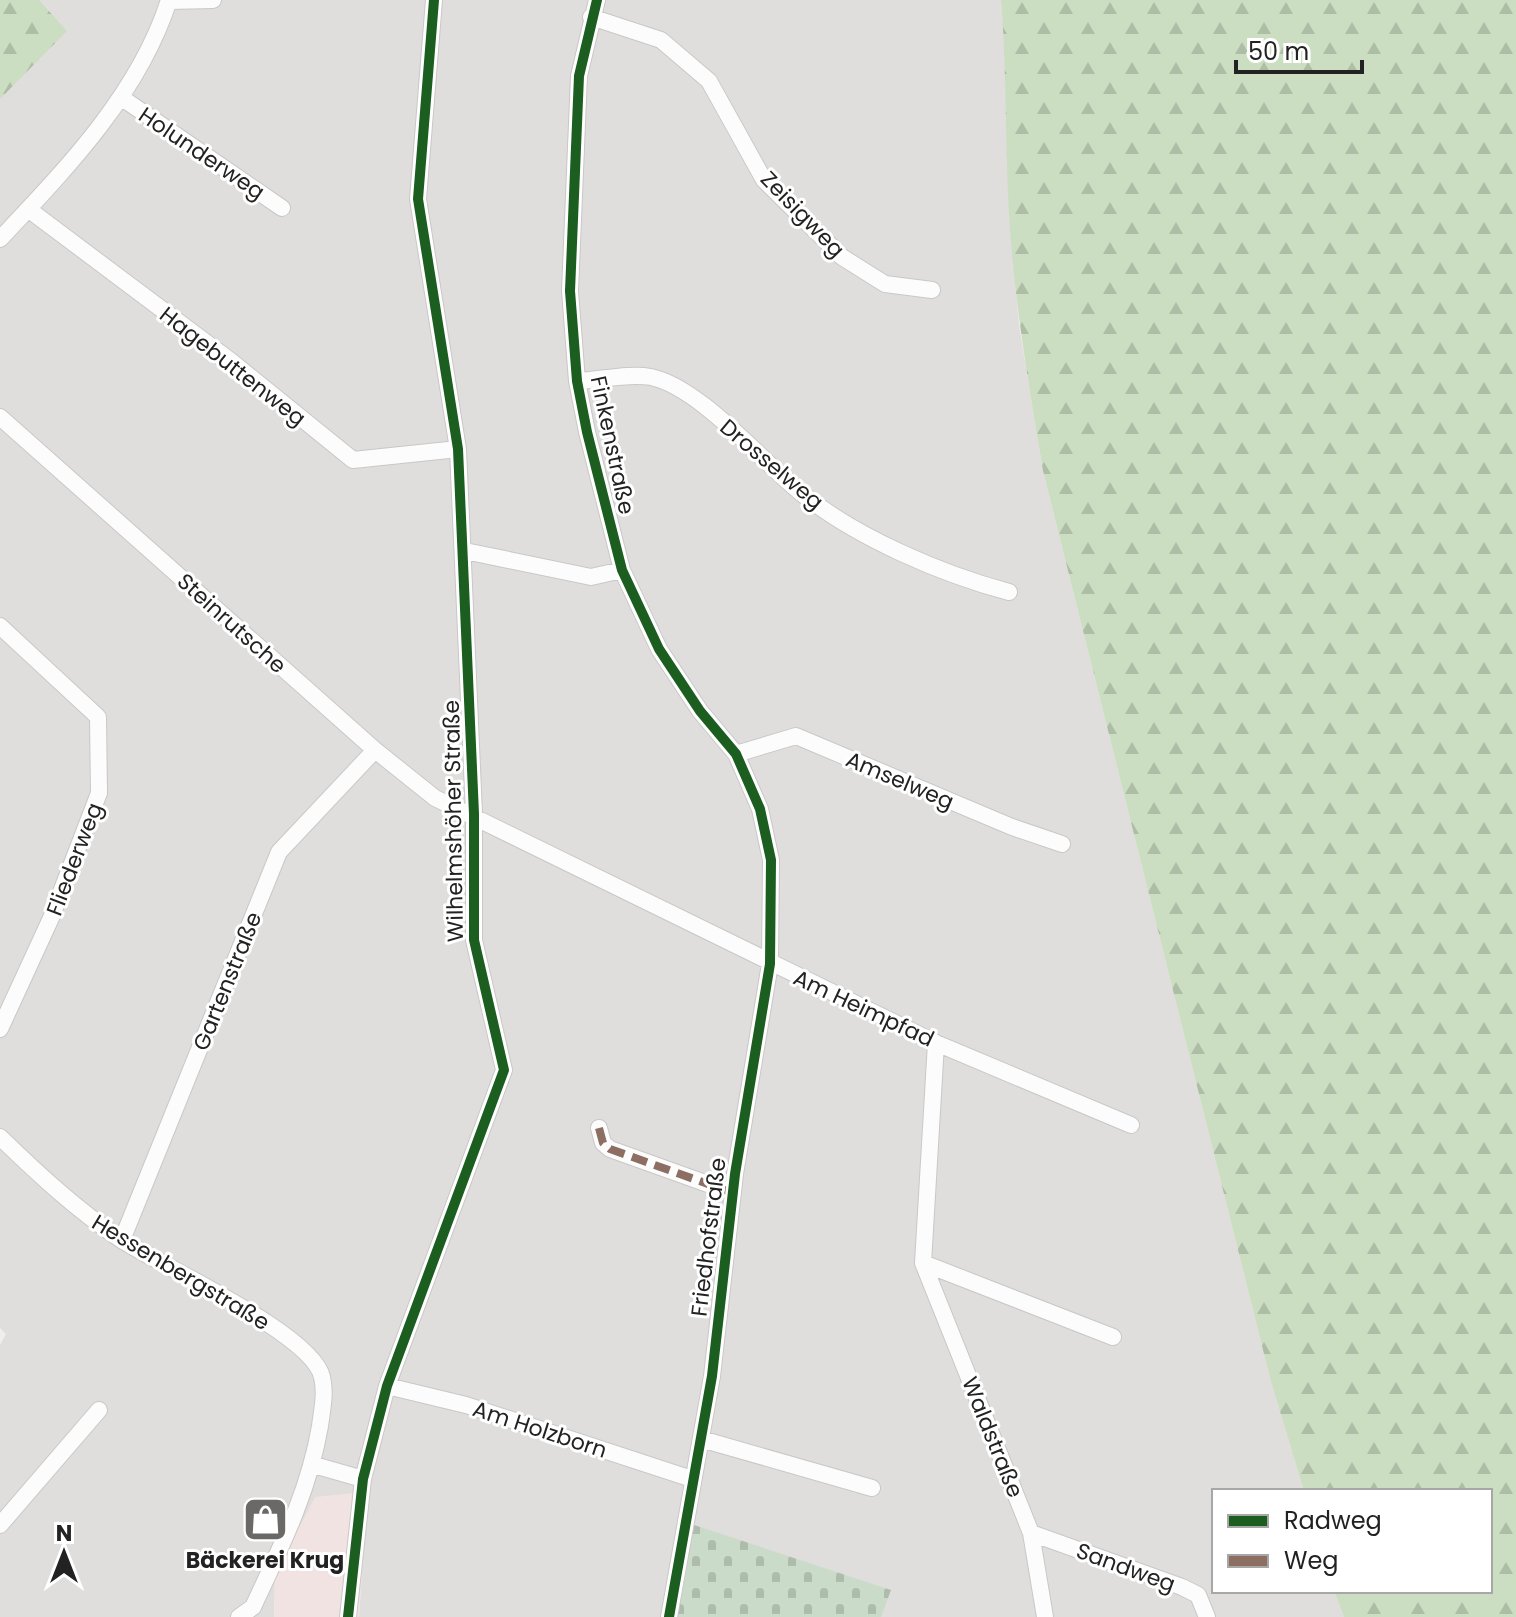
<svg xmlns="http://www.w3.org/2000/svg" width="1516" height="1617" viewBox="0 0 1516 1617" font-family="Poppins,sans-serif">
  <style>
    .residential { fill: #dfdedc }
    .commercial { fill: #f1e3e1 }
    .forest { fill: url(#forest-firs) }
    .cemetery { fill: url(#cemetery-stones) }
    .lines { fill: none; stroke-linecap: round; stroke-linejoin: round }
    .minor-casing { stroke: #c9c8c7; stroke-width: 18 }
    .minor { stroke: #fdfcfc; stroke-width: 16 }
    .quiet { stroke: #8d6e63; stroke-width: 8; stroke-dasharray: 16 8; stroke-linecap: butt }
    .cycleway-casing { stroke: #fff; stroke-width: 15 }
    .cycleway { stroke: #1b5e20; stroke-width: 10 }
    .labels { text-anchor: middle; stroke-width: 6; stroke-linejoin: round; paint-order: stroke }
    .street-label { font-size: 22px; fill: #222; stroke: #fff }
    .poi-label { font-size: 22px; font-weight: bold; fill: #222; stroke: #fff }
  </style>
  <defs>
    <pattern id="forest-firs" width="22" height="20" patternUnits="userSpaceOnUse" patternTransform="scale(2)"><rect width="22" height="20" fill="#cbdec1"/><path d="M5 1l3.5 6h-7zM16 11l3.5 6h-7z" fill="#aebea6"/></pattern>
    <pattern id="cemetery-stones" width="16" height="16" patternUnits="userSpaceOnUse" patternTransform="scale(2)"><rect width="16" height="16" fill="#cadbca"/><path d="M2 7V4a2 2 0 0 1 4 0v3zM10 15v-3a2 2 0 0 1 4 0v3z" fill="#adbcad"/></pattern>
  </defs>
  <rect width="100%" height="100%" fill="#f0eeeb"/>
  <!-- residential -->
  <path class="residential" d="M0,0H1001L1008,88L1009,214L1019,325L1043,471L1271,1382L1304,1491H1214V1591H1334L1344,1617H359L367,1497L275,1574L274,1617H0V1345L6,1334L0,1328Z"/>
  <!-- commercial -->
  <path class="commercial" d="M355,1493L367,1497L359,1617H274L275,1574L315,1497Z"/>
  <!-- forest -->
  <path class="forest" d="M0,0H39L67,31L0,99Z
    M1001,0H1516V1617H1344L1334,1591H1490V1491H1304L1271,1382L1043,471C1029,386 1014,301 1009,215C1005,143 1007,72 1001,0Z"/>
  <!-- cemetery -->
  <path class="cemetery" d="M685,1522L891,1590L881,1617H669Z"/>
  <g class="lines">
    <defs>
      <path id="minor" d="M597,0L579,76L570,291L577,381L587,432L622,570L659,649L700,711L736,754L760,809L771,860L770,964L735,1174L712,1376L669,1617
        M169,1L213,0
        M591,17L661,40L709,81L764,180L842,257L885,284L932,290
        M122,98L282,208
        M28,209L232,362L353,460L458,449
        M0,239C66,169 139,94 169,0
        M577,381C600,380 629,373 651,377C699,387 761,460 800,492C855,537 941,574 1009,592
        M0,417L375,750L435,798L936,1043L1131,1125
        M465,551L591,577L622,570
        M0,626L98,717L99,793L51,918L0,1029
        M736,754L796,736L1012,827L1062,844
        M936,1043L923,1263L1031,1533L1045,1617
        M599,1128L603,1143L610,1149L733,1193
        M0,1137C38,1174 76,1209 120,1239C161,1266 313,1334 322,1377C326,1393 322,1410 320,1426C309,1491 281,1547 253,1607L239,1617
        M122,1240L279,852L375,750
        M923,1263L1113,1337
        M387,1386L466,1405L692,1479
        M701,1439L872,1488
        M314,1465L363,1479
        M0,1525L99,1410
        M1031,1533L1182,1587L1198,1595L1207,1617
        M348,1617L363,1479L387,1386L504,1070L474,940V814L458,449L418,199L434,0"/>
    </defs>
    <!-- minor casing -->
    <use href="#minor" class="minor-casing"/>
    <!-- minor -->
    <use href="#minor" class="minor"/>
    <!-- quiet -->
    <path class="quiet" d="M599,1128L603,1143L610,1149L733,1193"/>
    <defs>
      <path id="cycleway" d="M597,0L579,76L570,291L577,381L587,432L622,570L659,649L700,711L736,754L760,809L771,860L770,964L735,1174L712,1376L669,1617
        M348,1617L363,1479L387,1386L504,1070L474,940V814L458,449L418,199L434,0"/>
    </defs>
    <!-- cycleway casing -->
    <use href="#cycleway" class="cycleway-casing"/>
    <!-- cycleway -->
    <use href="#cycleway" class="cycleway"/>
  </g>
  <!-- icons -->
  <defs>
    <symbol id="shop-square" viewBox="-11 -11 22 22"><rect x="-9" y="-9" width="18" height="18" rx="4" fill="#6a6968" stroke="#fff"/><path d="M-5-2.5h2.3a2.7 3.5 0 0 1 5.4 0H5L5.5 6h-11ZM-1.5-2.5h3a1.5 2.3 0 0 0-3 0Z" fill="#fff"/></symbol>
  </defs>
  <g fill-rule="evenodd">
    <use href="#shop-square" x="240" y="1494" width="51" height="51"/>
  </g>
  <g class="labels">
    <!-- street labels -->
    <g class="street-label">
      <text transform="translate(202 153) rotate(34)" y="8">Holunderweg</text>
      <text transform="translate(803 214) rotate(46)" y="8">Zeisigweg</text>
      <text transform="translate(233 366) rotate(38)" y="8">Hagebuttenweg</text>
      <text transform="translate(613 445) rotate(78)" y="8">Finkenstraße</text>
      <text transform="translate(772 464) rotate(40)" y="8">Drosselweg</text>
      <text transform="translate(232 623) rotate(42)" y="8">Steinrutsche</text>
      <text transform="translate(900 780) rotate(23)" y="8">Amselweg</text>
      <text transform="translate(453 821) rotate(-91)" y="8">Wilhelmshöher Straße</text>
      <text transform="translate(74 859) rotate(-69)" y="8">Fliederweg</text>
      <text transform="translate(227 981) rotate(-68)" y="8">Gartenstraße</text>
      <text transform="translate(864 1008) rotate(25)" y="8">Am Heimpfad</text>
      <text transform="translate(708 1237) rotate(-83)" y="8">Friedhofstraße</text>
      <text transform="translate(181 1272) rotate(31)" y="8">Hessenbergstraße</text>
      <text transform="translate(540 1429) rotate(18)" y="8">Am Holzborn</text>
      <text transform="translate(993 1437) rotate(68)" y="8">Waldstraße</text>
      <text transform="translate(1126 1567) rotate(20)" y="8">Sandweg</text>
    </g>
    <!-- poi labels -->
    <g class="poi-label">
      <text x="265" y="1568">Bäckerei Krug</text>
    </g>
  </g>
  <!-- legend -->
  <rect x="1212" y="1489" width="280" height="104" fill="#ffffff" stroke="#a7a7a7" stroke-width="2"/>
  <rect x="1228" y="1515" width="40" height="12" fill="#1b5e20" stroke="#a7a7a7" stroke-width="2"/>
  <text x="1284" y="1529" font-size="24" fill="#222222">Radweg</text>
  <rect x="1228" y="1555" width="40" height="12" fill="#8d6e63" stroke="#a7a7a7" stroke-width="2"/>
  <text x="1284" y="1569" font-size="24" fill="#222222">Weg</text>
  <!-- north arrow -->
  <g transform="translate(64 1553)" stroke="#ffffff" stroke-width="6" paint-order="stroke">
  <path d="M0-6L14 30L0 20L-14 30Z" fill="#222222"/>
  <text y="-12" font-size="22" font-weight="bold" text-anchor="middle" fill="#222222">N</text>
  </g>
  <!-- scale -->
  <path d="M1236 60v12h126v-12" fill="none" stroke="#222222" stroke-width="4"/>
  <text x="1248" y="60" font-size="24" fill="#222222" stroke="#ffffff" stroke-width="6" paint-order="stroke">50 m</text>
</svg>
